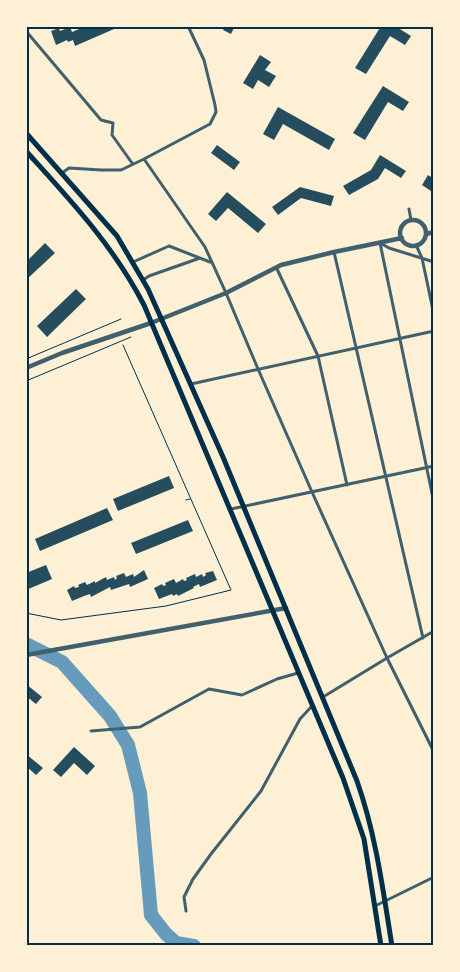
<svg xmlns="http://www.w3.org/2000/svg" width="460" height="972" viewBox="0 0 460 972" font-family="'Playfair Display',serif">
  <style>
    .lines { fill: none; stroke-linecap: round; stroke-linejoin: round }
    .river { stroke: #669bbc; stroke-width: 14 }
    .building { fill: #264d5e }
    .path { stroke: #003049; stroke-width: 1 }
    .minor { stroke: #3f606c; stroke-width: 3 }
    .tertiary { stroke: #3f606c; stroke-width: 4.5 }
    .secondary { stroke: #003049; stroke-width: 5 }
    .neatline { fill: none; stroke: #003049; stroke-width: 2 }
  </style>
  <rect width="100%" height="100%" fill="#fdf0d5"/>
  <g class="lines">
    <!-- river -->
    <path class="river" d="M26,644L62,662L110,716L128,745L140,793L151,915L166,934L176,943L194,946"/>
  </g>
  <!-- building -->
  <path class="building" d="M86,26H121L75,46L73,40L68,42L67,40L56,45L51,31L59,28L60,31L70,27L72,32Z
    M225,26H235L231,34L223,30Z
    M381,26H395L411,36L405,45L390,36L366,74L355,68Z
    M260,55L271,62L265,70L276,76L269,87L258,80L253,89L243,83Z
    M383,86L409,102L403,111L388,102L365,140L353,133Z
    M278,107L335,139L329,150L283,124L274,140L263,134Z
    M217,145L240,162L234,170L211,153Z
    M380,155L406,171L401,178L385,168L378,179L349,195L343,186L371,170Z
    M428,175L434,179V193L422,185Z
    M300,187L334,196L331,206L301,198L278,215L272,207Z
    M227,192L266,224L258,233L228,208L216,221L208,214Z
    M45,243L55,253L26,280V262Z
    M76,289L86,299L47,337L37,326Z
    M169,476L174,488L118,511L113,499Z
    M107,508L113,520L40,551L35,539Z
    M188,520L193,531L136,554L131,543Z
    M46,565L52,579L26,590V573Z
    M144,570L148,579L130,587L129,584L111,590L110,587L91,597L90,594L84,596L72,601L67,590L74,586L75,588L79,587L78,585L85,582L87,585L95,581V583L106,577L107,580L114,577L115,580L117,578L116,576L124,573L126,577L133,574L134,577Z
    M213,571L217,580L200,587L199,584L193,587L194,588L178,596L177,594L173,596L172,594L159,599L154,588L162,584L163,586L166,585L165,583L174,579L176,583L183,579L184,581L187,580L186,578L195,574L196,577L202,574L203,577L206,575L205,573Z
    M26,684L42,697L36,704L26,696Z
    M74,747L95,766L87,775L74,763L61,777L53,770Z
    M26,754L43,768L36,775L26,766Z"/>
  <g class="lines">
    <!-- path -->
    <path class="path" d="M26,359L121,319
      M26,381L131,337
      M186,500L190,499
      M26,613L61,620L166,606L231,590L123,345"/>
    <!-- minor -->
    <path class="minor" d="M26,31L101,120L113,123L112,135L132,163
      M144,159L210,124L216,112L215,105L204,60L188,26
      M62,173L69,168L101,170H121L144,159L205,247L226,293L258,369L312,492L387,658L434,752
      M409,209L411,220
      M380,243L434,503
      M380,243L389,248L434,262
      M416,245L422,258L434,315
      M334,252L423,638
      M133,262L169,246L210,262
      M277,269L318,356L347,485
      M143,280L149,276L200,258
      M191,384L434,331
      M231,509L434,466
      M323,697L387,658L434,631
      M91,731L140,727L209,689L242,695L277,679L298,673
      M375,906L434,877
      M186,911L184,897L193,879L211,854L261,791L300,719L312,706"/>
    <!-- tertiary -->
    <path class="tertiary" d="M400 233a13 13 0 1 1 26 0a13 13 0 1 1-26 0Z
      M426,234L434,232
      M26,368L62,353L151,323L226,293L281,265L334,252L402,238
      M26,655L286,608"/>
    <!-- secondary -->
    <path class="secondary" d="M26,133L117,236L148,289L223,457L357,781C376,835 383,890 392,946
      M26,151C71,201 113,245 144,305L343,778L364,839L381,946"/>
  </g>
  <!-- border -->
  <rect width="460" height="972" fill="none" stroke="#fdf0d5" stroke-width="55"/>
  <rect x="28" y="28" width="404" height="916" class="neatline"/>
</svg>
